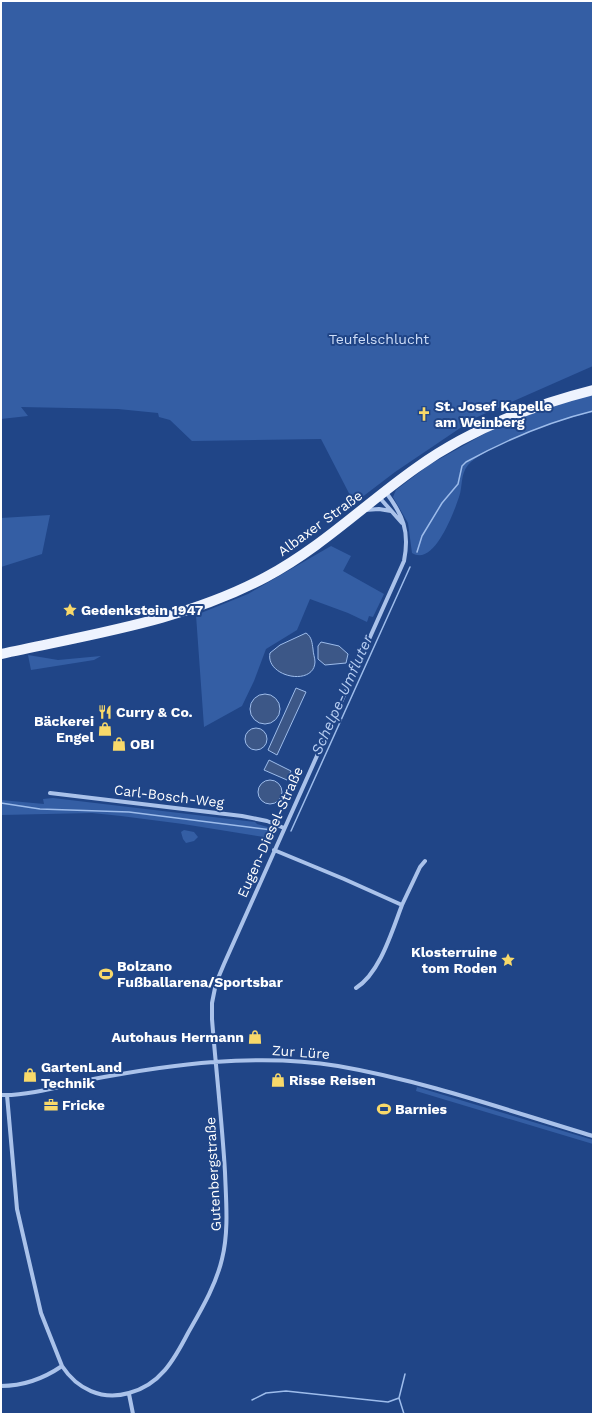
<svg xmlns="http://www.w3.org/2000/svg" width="594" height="1415" viewBox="0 0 594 1415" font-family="'Work Sans',sans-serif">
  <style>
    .green { fill: #345ea4 }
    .water { fill: #3c5787; stroke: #9dbceb }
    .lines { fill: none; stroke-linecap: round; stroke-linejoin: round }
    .stream { stroke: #9dbceb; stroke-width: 1.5 }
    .street { stroke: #aac2ea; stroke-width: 4 }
    .primary { stroke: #eef3fe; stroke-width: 10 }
    .labels { text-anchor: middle; stroke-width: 4; stroke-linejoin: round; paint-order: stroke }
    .park-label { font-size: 14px; fill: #cedef8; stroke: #204587 }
    .poi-label { font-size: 14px; font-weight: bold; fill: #fff; stroke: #204587; text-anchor: start }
    .street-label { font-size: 14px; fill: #fff; stroke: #204587 }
    .water-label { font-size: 15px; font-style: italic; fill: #b5ccf1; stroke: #204587 }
  </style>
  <rect width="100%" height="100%" fill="#204587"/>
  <!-- green -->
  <path class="green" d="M1,1H593V366L475,418L395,472L357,501L356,499L353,501L321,439L192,441L170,420L159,417L158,413L118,409L21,407L28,416L1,419Z
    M593,394V412C566,417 485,445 468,465C460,475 463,486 459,497C454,512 434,567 412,553L408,523L393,497L396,490L429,465L502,424L532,412Z
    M50,515L42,554L1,567V518Z
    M331,546L351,556L343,571L384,594L373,617L369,616L367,622L348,613L310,599L297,630L266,649L254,681L242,706L204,727L196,615L248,594Z
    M28,655L58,660L101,656L94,660L31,670Z
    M53,798L255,822L257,824L271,828L272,834L264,837L183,824L121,816L92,813L1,815V800L44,804L43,799Z
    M184,830L194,832L198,837L194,841L186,843L183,839L181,832Z
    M417,1087L593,1140V1144L416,1091Z"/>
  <!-- water -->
  <path class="water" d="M306,633C312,637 312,643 313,649C313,653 315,658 315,662C314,687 265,677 270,653L280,645Z
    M321,642L339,646L348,654L346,663L325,665L318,659V646Z
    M296,688L306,692L277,755L268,750Z
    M250 709a15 15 0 1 1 30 0a15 15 0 1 1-30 0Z
    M245 739a11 11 0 1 1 22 0a11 11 0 1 1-22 0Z
    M269,760L291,771L287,780L264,770Z
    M258 792a12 12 0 1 1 24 0a12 12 0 1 1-24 0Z"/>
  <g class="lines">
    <!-- stream -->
    <path class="stream" d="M417,552L422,536L442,503L458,484L462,466L466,462C506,440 548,422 593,411
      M1,803L40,809L129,812L272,830
      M291,831L410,567
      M252,1400L266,1393L286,1391L388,1402L399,1398
      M404,1414L399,1398L405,1374"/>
    <!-- street -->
    <path class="street" d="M379,497L402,523
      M365,510L379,509L391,511
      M50,793L242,816L267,821L284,828
      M274,850L344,879L402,905L420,867L425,861
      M356,988C380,973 392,931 402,905
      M1,1095C28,1096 61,1086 88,1080C130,1072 171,1065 214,1062C255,1059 297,1059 338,1066C425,1081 509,1111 593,1136
      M7,1095L17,1209L41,1313L62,1366C77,1389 102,1401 129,1393C160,1385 174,1360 188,1333C201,1310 216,1285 222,1259C229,1231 226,1201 225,1172C222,1121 216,1070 212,1019V1003L216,983L224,964L404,561C410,531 403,515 385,491
      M1,1386C24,1386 43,1379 62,1366
      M129,1394L133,1414"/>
    <!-- primary -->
    <path class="primary" d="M1,654C91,634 184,621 266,577C322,547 365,504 416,468C469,430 530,406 593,390"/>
  </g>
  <!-- icons -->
  <defs>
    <symbol id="church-bare" viewBox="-9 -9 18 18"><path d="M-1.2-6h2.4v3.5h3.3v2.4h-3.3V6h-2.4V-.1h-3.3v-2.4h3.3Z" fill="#f8d96a" stroke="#204587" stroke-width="2.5" paint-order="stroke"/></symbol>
    <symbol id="sight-bare" viewBox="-9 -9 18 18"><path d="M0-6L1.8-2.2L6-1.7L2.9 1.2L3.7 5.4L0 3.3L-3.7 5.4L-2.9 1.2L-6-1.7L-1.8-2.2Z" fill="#f8d96a" stroke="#204587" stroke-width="2.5" paint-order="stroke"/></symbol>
    <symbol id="restaurant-bare" viewBox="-9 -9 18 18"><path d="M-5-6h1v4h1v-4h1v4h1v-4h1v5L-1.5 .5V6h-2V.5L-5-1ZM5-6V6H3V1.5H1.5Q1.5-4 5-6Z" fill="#f8d96a" stroke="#204587" stroke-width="2.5" paint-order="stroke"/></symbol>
    <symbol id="shop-bare" viewBox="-9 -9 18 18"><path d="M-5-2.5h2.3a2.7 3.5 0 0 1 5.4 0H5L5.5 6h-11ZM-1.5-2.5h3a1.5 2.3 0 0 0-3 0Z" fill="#f8d96a" stroke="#204587" stroke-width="2.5" paint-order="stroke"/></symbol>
    <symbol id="stadium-bare" viewBox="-9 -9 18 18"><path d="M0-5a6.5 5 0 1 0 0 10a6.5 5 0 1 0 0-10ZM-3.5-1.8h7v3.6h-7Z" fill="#f8d96a" stroke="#204587" stroke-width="2.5" paint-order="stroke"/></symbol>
    <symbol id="office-bare" viewBox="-9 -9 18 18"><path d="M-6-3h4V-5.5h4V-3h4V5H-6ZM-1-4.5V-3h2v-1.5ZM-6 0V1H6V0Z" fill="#f8d96a" stroke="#204587" stroke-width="2.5" paint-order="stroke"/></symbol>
  </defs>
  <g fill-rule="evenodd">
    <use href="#church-bare" x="414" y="404" width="20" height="20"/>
    <use href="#sight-bare" x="60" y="600" width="20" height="20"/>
    <use href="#restaurant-bare" x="95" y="702" width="20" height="20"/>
    <use href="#shop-bare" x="95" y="719" width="20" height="20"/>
    <use href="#shop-bare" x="109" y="734" width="20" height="20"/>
    <use href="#sight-bare" x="498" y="950" width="20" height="20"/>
    <use href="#stadium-bare" x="96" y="964" width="20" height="20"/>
    <use href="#shop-bare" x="245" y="1027" width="20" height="20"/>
    <use href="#shop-bare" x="20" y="1065" width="20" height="20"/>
    <use href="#shop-bare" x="268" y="1070" width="20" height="20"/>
    <use href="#office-bare" x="41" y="1095" width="20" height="20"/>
    <use href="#stadium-bare" x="374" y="1099" width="20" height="20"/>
  </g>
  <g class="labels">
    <!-- park labels -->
    <g class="park-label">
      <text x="379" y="344">Teufelschlucht</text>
    </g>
    <!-- poi labels -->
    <g class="poi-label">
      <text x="435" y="411">St. Josef Kapelle<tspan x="435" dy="16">am Weinberg</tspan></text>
      <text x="81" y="615">Gedenkstein 1947</text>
      <text x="116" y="717">Curry &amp; Co.</text>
      <text x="94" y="726" text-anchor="end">Bäckerei<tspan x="94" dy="16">Engel</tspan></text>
      <text x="130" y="749">OBI</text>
      <text x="497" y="957" text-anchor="end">Klosterruine<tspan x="497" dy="16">tom Roden</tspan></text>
      <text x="117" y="971">Bolzano<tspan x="117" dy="16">Fußballarena/Sportsbar</tspan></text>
      <text x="244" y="1042" text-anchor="end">Autohaus Hermann</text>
      <text x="41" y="1072">GartenLand<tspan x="41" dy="16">Technik</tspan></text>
      <text x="289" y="1085">Risse Reisen</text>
      <text x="62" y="1110">Fricke</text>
      <text x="395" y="1114">Barnies</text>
    </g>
    <!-- street labels -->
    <g class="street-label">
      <text transform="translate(320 523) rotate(-36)" y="5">Albaxer Straße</text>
      <text transform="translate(169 796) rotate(7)" y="5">Carl-Bosch-Weg</text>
      <text transform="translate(270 832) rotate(-66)" y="5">Eugen-Diesel-Straße</text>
      <text transform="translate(301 1052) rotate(4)" y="5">Zur Lüre</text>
      <text transform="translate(213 1174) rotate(-93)" y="5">Gutenbergstraße</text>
    </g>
    <!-- water labels -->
    <g class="water-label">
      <text transform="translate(342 695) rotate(-66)" y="5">Schelpe-Umfluter</text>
    </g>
  </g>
  <!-- border -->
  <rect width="594" height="1415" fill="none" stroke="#ffffff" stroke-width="4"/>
</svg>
